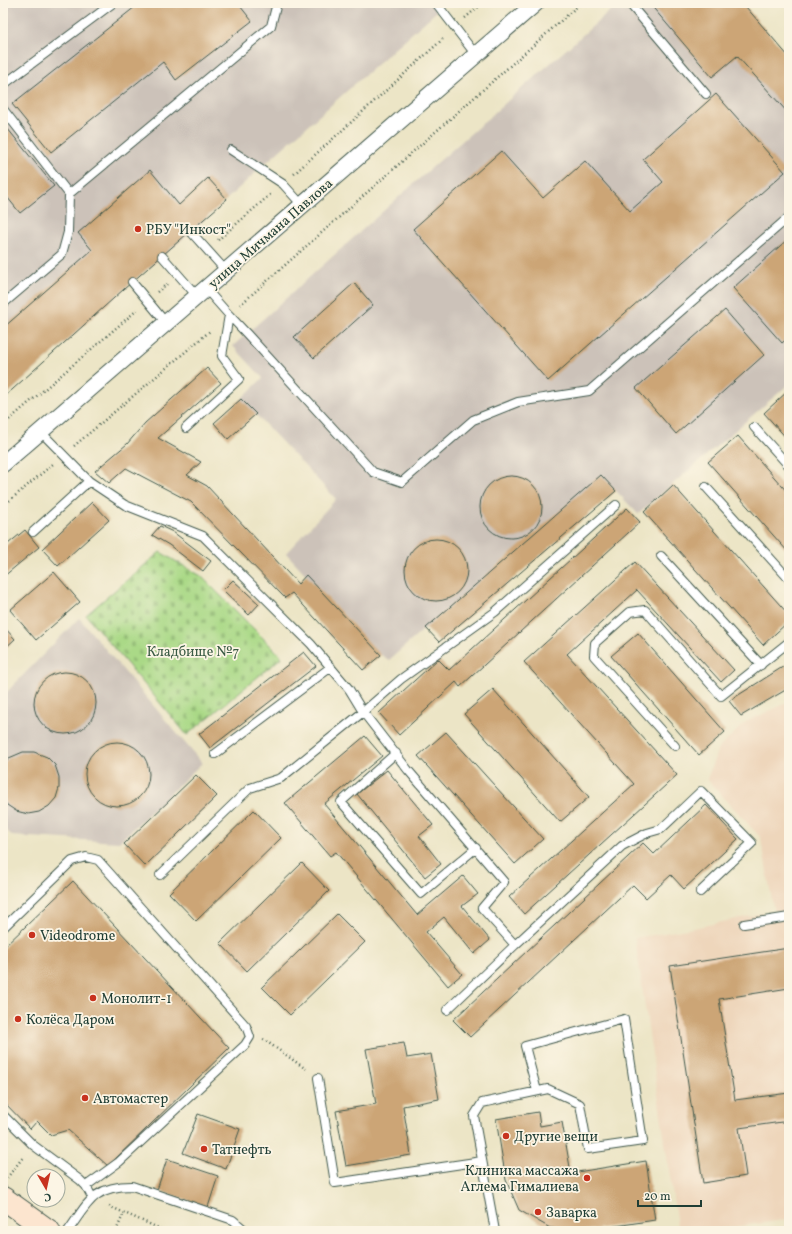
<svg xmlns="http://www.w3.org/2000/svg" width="792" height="1234" viewBox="0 0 792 1234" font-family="Vollkorn,serif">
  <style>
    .built { fill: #eed6bb }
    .industrial { fill: #ccc2b9 }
    .cemetery { fill: url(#cemetery-stones); stroke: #648b5e }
    .building { fill: #cca576 }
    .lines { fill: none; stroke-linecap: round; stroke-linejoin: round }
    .service-casing { stroke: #3e564a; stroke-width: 10 }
    .minor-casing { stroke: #3e564a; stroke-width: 18 }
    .secondary-casing { stroke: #3e564a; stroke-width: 24 }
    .path { stroke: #3e564a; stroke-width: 2.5; stroke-dasharray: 1 3; stroke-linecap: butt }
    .service { stroke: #fff; stroke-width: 8 }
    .minor { stroke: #fff; stroke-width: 16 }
    .secondary { stroke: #fce5cf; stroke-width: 22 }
    .poi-dot { fill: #c8321e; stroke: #fcf5e5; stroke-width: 1.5 }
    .labels { text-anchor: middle; stroke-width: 3.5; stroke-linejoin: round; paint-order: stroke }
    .poi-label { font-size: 14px; fill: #1f3d34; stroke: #fcf5e5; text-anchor: start }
    .street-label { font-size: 14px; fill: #1f3d34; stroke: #fcf5e5 }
    .park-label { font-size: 14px; fill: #3b5c45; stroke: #fcf5e5 }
  </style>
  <defs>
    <pattern id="cemetery-stones" width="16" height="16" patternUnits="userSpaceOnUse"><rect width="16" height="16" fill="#aad987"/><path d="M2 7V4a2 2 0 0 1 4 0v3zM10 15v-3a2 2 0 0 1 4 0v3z" fill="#92bb75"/></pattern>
  </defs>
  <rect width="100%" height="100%" fill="#fcf5e5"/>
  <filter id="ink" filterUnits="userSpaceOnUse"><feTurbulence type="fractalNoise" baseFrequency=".025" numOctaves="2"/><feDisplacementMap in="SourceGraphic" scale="8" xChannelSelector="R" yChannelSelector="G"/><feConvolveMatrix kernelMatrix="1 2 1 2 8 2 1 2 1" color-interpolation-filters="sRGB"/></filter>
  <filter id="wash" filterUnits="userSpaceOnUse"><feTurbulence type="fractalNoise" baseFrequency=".012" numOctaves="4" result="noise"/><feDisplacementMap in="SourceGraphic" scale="16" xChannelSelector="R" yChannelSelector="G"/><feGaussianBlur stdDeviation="0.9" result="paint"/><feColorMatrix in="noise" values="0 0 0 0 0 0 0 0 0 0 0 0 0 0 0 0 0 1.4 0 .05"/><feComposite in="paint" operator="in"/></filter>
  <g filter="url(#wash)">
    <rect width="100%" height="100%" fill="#ece5c6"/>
    <!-- built -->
    <path class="built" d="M789,702V1219L708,1231H678L635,938L694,928L774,911L761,838L707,779L718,749L746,722Z"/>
    <!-- industrial -->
    <path class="industrial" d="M3,3H446L268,161L191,232L124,289L3,398Z
      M619,3H693L789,114V384L638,514L601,475L389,660L381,655L286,553L336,499L241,399L263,378L233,346L419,179Z
      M79,618L202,763L119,842L12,836L3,826V696Z"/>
    <!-- cemetery -->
    <path class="cemetery" d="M160,552L201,576L282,657L187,735L86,615Z"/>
    <g id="blocks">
      <!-- building -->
      <path class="building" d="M140,3H243L240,6L252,21L176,80L163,62L51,152L12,104Z
        M649,3H751L746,7L789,57V114L737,56L712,77Z
        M716,94L785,172L548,381L413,229L501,151L543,198L585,161L630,211L663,182L643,159Z
        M3,123L54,186L20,213L3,192Z
        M150,170L179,205L208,178L227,199L124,289L3,398V328L92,250L78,233Z
        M789,238V337L782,343L733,288Z
        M354,283L373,305L314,358L294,337Z
        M725,310L764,355L676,434L636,388Z
        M207,368L221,383L158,438L201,462L187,475L207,486L298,584L306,575L381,655L363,670L292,593L285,598L191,502L126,468L109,483L95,471L127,444L145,423Z
        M789,390V441L764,413Z
        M241,399L256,414L228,439L214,423Z
        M738,436L789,494V553L708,462Z
        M601,475L616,491L439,642L426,628Z
        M480 507a31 31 0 1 1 62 0a31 31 0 1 1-62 0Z
        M673,485L789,615V621L763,645L644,512Z
        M92,502L109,520L58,566L42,549Z
        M627,508L640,522L460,687L456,682L399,735L379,713L438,659L449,670Z
        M160,526L173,532L211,561L203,571L169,545L152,535Z
        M25,530L39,547L3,577V548Z
        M405 570a31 31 0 1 1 62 0a31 31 0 1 1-62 0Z
        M635,562L734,670L721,682L637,590L567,654L677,775L524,914L509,897L634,784L524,662Z
        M54,572L80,602L36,640L10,610Z
        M233,580L259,604L249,615L223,590Z
        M3,626L15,639L3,650Z
        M638,633L725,732L699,755L611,656Z
        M304,652L316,666L210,748L199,734Z
        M789,663V688L741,716L729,701Z
        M34 703a31 31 0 1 1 62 0a31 31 0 1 1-62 0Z
        M493,689L589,797L560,822L464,714Z
        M446,732L543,839L515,864L418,756Z
        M365,736L382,756L324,804L417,915L463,876L478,894L462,906L490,940L474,954L444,917L426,932L462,974L448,986L336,852L330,856L285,803Z
        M85 774a32 32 0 1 1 64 0a32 32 0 1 1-64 0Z
        M23,752H34L47,757L55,765L59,777V788L56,798L49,806L39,812L28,814L16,811L7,805L3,799V765L9,758Z
        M387,770L433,825L419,836L441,864L425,877L357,794Z
        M196,775L217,796L145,866L124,844Z
        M706,805L738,839L684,889L671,875L646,898L633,885L470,1037L453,1020L643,843L654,854Z
        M254,810L281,838L196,921L169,893Z
        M302,863L329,891L247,971L220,943Z
        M73,881L229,1048L108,1166L68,1130L51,1135L37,1121L30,1129L3,1101V948Z
        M337,914L365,942L290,1015L262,987Z
        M789,948V988L719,999L735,1100L789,1093V1121L739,1128L746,1176L703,1183L670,966Z
        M404,1043L407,1058L431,1054L439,1099L403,1106L411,1155L346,1166L336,1111L376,1104L366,1049Z
        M538,1112L540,1126L562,1122L571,1173L646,1161L655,1220L583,1231L550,1228L519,1210L506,1180L496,1119Z
        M198,1114L240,1129L226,1169L183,1153Z
        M167,1159L218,1176L208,1207L157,1190Z"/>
    </g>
  </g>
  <g filter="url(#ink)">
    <use href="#blocks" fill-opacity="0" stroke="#3e564a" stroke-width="1"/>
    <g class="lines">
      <defs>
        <path id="service" d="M436,3L476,55
          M629,3L706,94
          M3,85L113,3
          M3,109L69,194L271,26L277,3
          M231,150L283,184L302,205
          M191,232L226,271
          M162,256L197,296
          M132,282L166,323
          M206,289L229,315L247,334L373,472L402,482L473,420L518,402L589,391L789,217
          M3,304L62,254L68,232L69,194
          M754,427L789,466
          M186,428L239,379L222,356L229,315
          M40,431L89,481L125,505L203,536L311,644L349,689L363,712L408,770L504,882L482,908L515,945L622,846L647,833L661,829L701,791L752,843L700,892
          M706,487L789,579
          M33,532L89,481
          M661,556L761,665
          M675,746L594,656L595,643L630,612L645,610L721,696L789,642
          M396,753L341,802L421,894L476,848
          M215,754L331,667
          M160,875L250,788L281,778L363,712L401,679L495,612L616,505
          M744,924L789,917
          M3,928L72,861L86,857L98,860L246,1026L250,1037L245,1045L119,1162L86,1186
          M447,1010L515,945
          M318,1078L335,1183L482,1161
          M3,1115L33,1145L80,1180L86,1186L92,1197
          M68,1231C88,1203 93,1186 132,1186L233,1220L246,1231
          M495,1231L474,1116L482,1103L548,1089L580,1104L588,1149L643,1141L624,1019L525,1046L537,1091"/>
        <path id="minor" d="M3,464L536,3"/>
        <path id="secondary" d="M3,1198L49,1231"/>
      </defs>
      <!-- service casing -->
      <use href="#service" class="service-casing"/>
      <!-- minor casing -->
      <use href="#minor" class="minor-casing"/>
      <!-- secondary casing -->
      <use href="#secondary" class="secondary-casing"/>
      <!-- path -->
      <path class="path" d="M465,18L483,3
        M294,174L444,38
        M218,240L272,193
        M157,292L167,284
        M240,305L581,3
        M3,425L137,310
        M74,446L210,331
        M3,506L53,464
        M263,1039L306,1069
        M7,1178L24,1156
        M109,1206L165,1231
        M116,1231L124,1213"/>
      <!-- service -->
      <use href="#service" class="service"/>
      <!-- minor -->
      <use href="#minor" class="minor"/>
      <!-- secondary -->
      <use href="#secondary" class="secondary"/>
    </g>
  </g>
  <!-- markers -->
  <g class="poi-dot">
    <circle cx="138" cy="229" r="4"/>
    <circle cx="32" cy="935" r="4"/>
    <circle cx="93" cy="998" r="4"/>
    <circle cx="18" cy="1019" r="4"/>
    <circle cx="85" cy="1098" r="4"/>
    <circle cx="506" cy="1136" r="4"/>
    <circle cx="204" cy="1149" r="4"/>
    <circle cx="587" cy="1178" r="4"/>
    <circle cx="538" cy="1212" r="4"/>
  </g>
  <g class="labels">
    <!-- poi labels -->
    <g class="poi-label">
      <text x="146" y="234">РБУ "Инкост"</text>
      <text x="40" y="940">Videodrome</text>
      <text x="101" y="1003">Монолит-1</text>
      <text x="26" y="1024">Колёса Даром</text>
      <text x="93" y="1103">Автомастер</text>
      <text x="514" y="1141">Другие вещи</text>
      <text x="212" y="1154">Татнефть</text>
      <text x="579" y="1175" text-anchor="end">Клиника массажа<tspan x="579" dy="16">Аглема Гималиева</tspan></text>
      <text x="546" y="1217">Заварка</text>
    </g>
    <!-- street labels -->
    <g class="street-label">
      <text transform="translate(270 233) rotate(-41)" y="5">улица Мичмана Павлова</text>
    </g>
    <!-- park labels -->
    <g class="park-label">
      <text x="193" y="656">Кладбище №7</text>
    </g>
  </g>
  <!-- margin -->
  <rect width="792" height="1234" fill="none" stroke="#fcf5e5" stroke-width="16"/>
  <!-- north arrow -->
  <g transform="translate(46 1188) rotate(171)"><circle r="19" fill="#fcf5e5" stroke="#a4ab9e"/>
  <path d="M0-3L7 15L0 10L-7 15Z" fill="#c8321e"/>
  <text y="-6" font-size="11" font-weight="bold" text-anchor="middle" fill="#1f3d34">С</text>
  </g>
  <!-- scale -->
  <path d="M638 1200v6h63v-6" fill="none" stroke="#1f3d34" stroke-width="2"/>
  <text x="644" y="1200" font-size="12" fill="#1f3d34" stroke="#fcf5e5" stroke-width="3" paint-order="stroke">20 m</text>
</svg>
